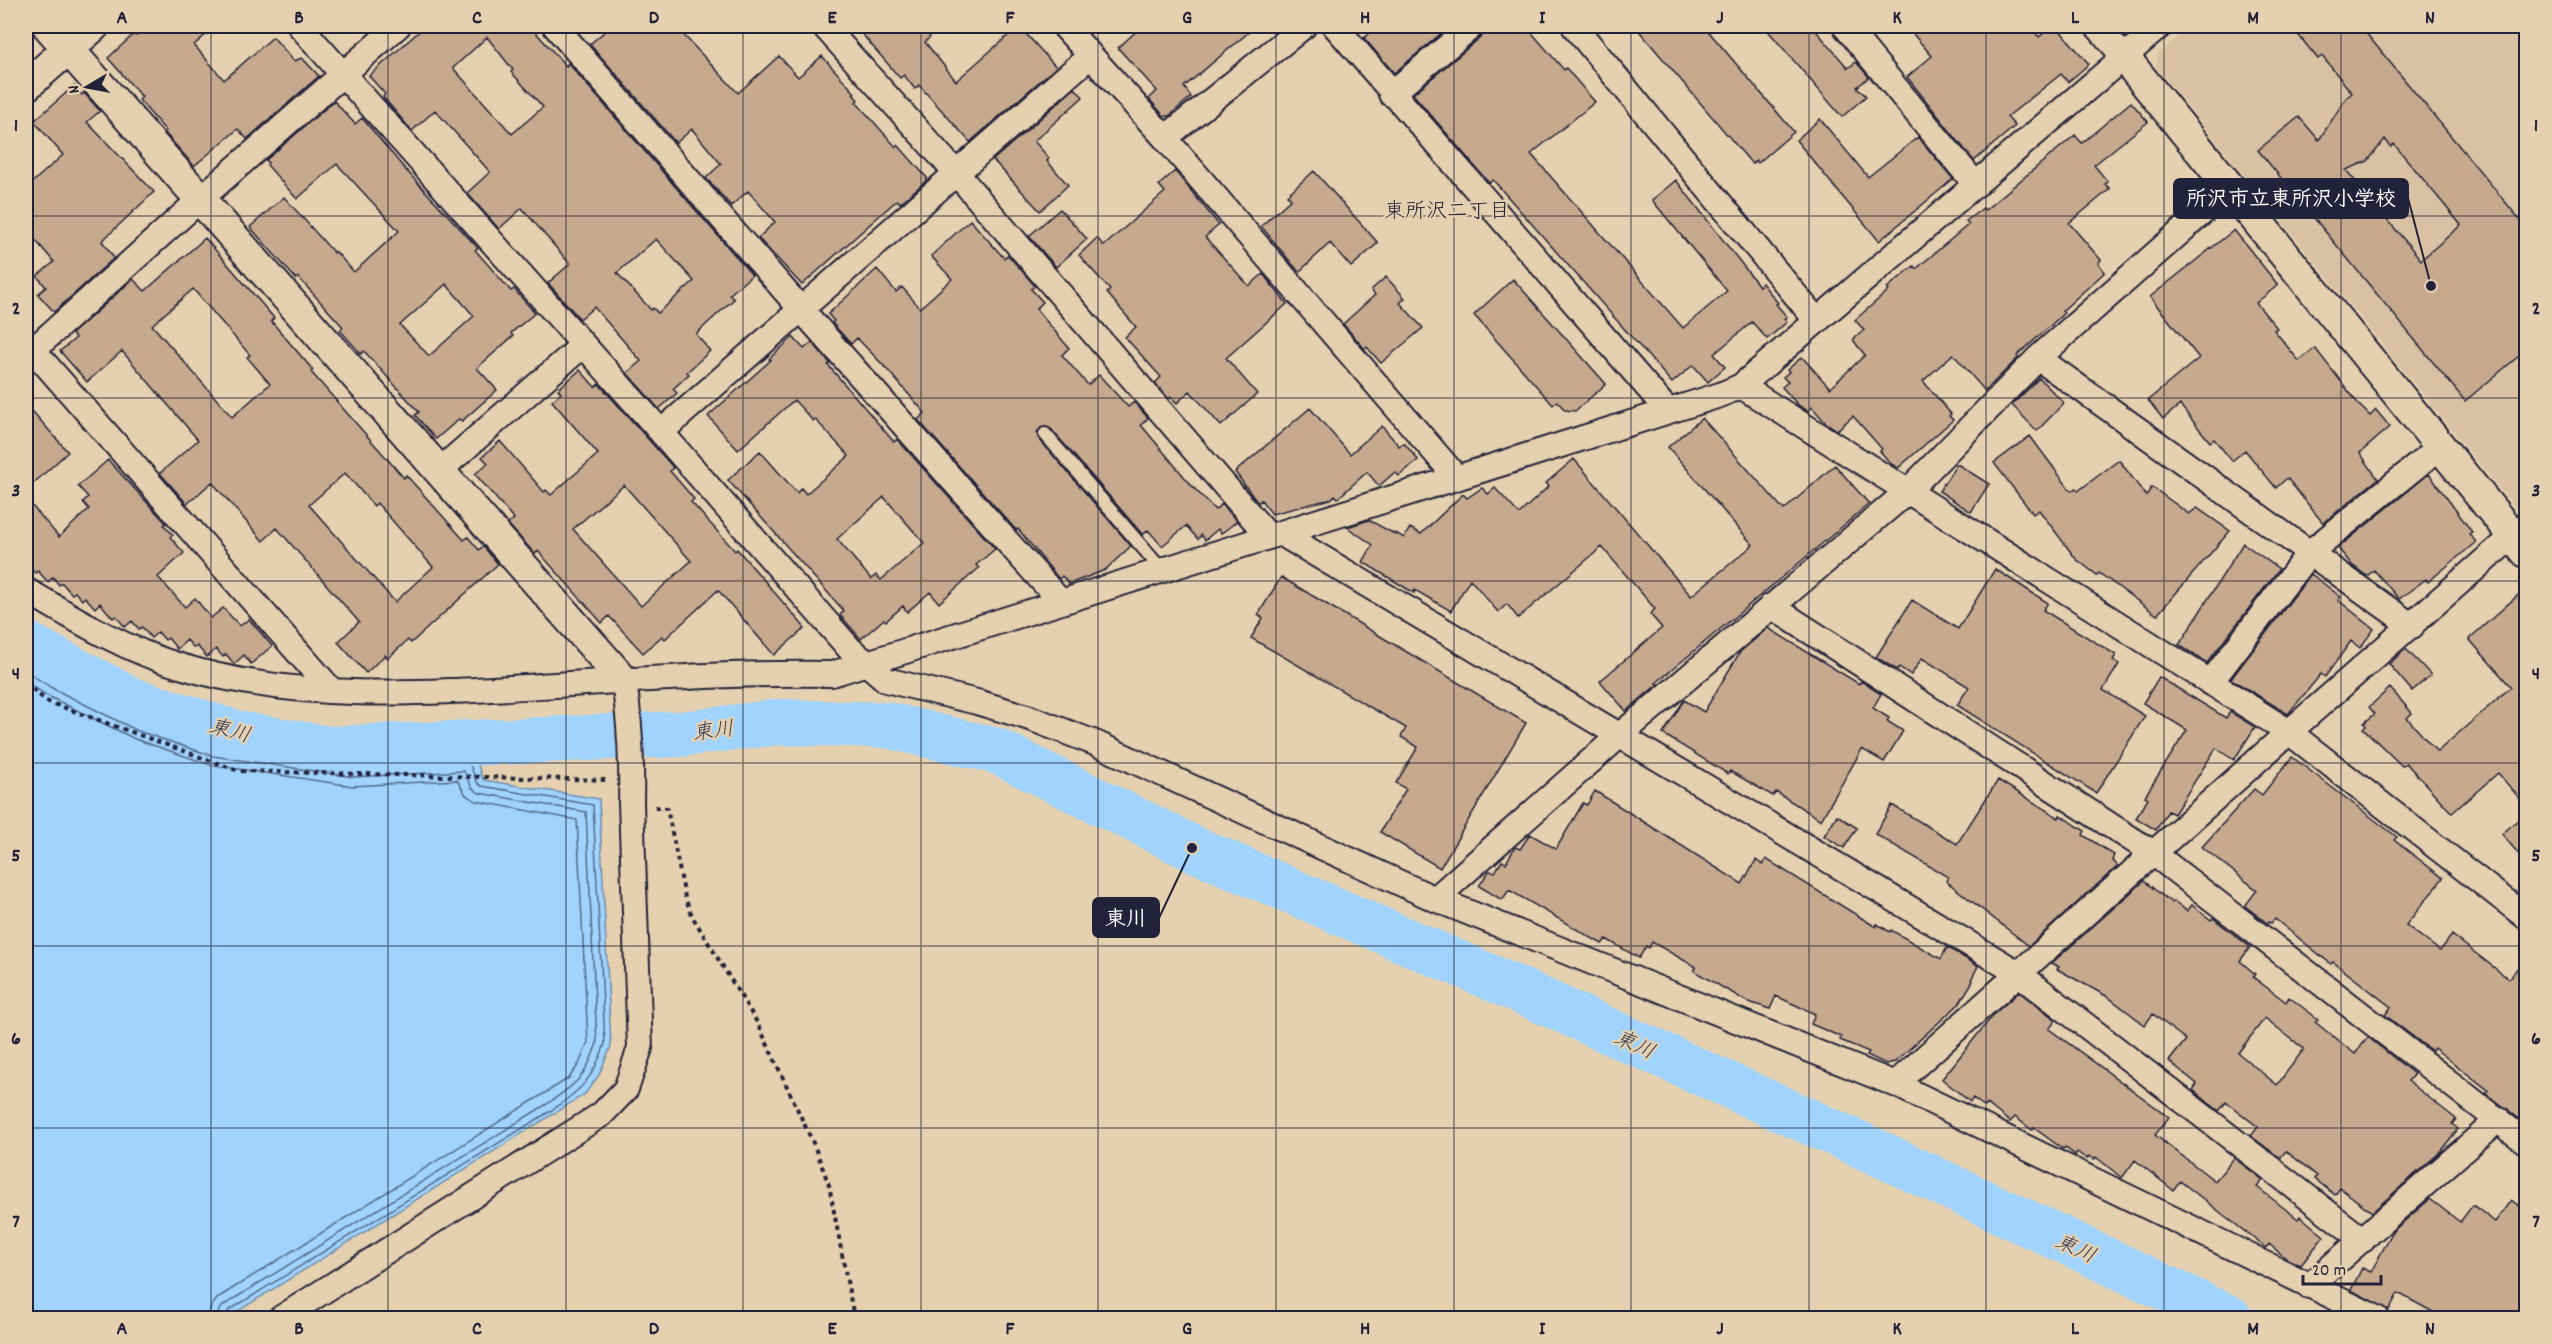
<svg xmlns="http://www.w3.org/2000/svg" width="2552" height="1344" viewBox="0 0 2552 1344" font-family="Dekko,'Klee One',sans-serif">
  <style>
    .built { fill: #d8c2a3 }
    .water { fill: #a0d3fd; stroke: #6e8caf; stroke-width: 1.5 }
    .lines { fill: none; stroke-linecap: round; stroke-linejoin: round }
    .shore { stroke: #546989; stroke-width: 1.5 }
    .river { stroke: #a0d3fd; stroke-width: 46 }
    .building { fill: #c7a98e; stroke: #22223b; stroke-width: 1.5; fill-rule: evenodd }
    .service-casing { stroke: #22223b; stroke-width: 16 }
    .minor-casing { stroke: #22223b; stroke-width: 28 }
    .tertiary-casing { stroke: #22223b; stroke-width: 34 }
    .path { stroke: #22223b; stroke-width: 4; stroke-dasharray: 4.5 4.5; stroke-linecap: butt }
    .service { stroke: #e5d1af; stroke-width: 12 }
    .minor { stroke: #e5d1af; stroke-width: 24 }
    .tertiary { stroke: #e5d1af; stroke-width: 30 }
    .grid { fill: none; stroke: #22223b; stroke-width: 1.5; stroke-opacity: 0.55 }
    .labels { text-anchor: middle; stroke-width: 4.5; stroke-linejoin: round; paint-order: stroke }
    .neighbourhood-label { font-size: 21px; fill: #22223b; stroke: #e5d1af }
    .water-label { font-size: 21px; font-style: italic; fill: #353d58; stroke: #e5d1af }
    .leader { fill: none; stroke: #22223b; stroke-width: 2 }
    .callout-dot { fill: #22223b; stroke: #e5d1af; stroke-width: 2 }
    .callout { fill: #22223b; stroke: #22223b; stroke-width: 2 }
    .callout-label { font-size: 21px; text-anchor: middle; font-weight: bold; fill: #fff }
    .neatline { fill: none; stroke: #22223b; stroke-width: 2 }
    .grid-label { font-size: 20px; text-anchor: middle; font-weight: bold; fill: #22223b }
  </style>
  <rect width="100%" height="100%" fill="#e5d1af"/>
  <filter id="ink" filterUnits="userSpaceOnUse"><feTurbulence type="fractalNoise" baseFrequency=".0167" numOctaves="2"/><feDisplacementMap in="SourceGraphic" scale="12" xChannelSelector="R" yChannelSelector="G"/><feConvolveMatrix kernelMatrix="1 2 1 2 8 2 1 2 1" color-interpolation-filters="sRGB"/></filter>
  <g filter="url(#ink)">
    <!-- built -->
    <path class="built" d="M2191,26H2526V506L2519,512L2156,67L2158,54Z"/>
    <!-- water -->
    <path class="water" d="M26,655L56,675L143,718L216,743L355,763L475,757L483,780L599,799L611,1046L599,1075L585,1094L227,1318H26Z"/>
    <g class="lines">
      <!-- shore -->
      <path class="shore" d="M26,662L53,680L141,724L215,749L354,769L469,763L477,782L481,786L593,805L605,1044C592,1080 582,1089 552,1110L228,1311L225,1318
        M26,671L50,687L138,731L213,756L354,777L464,771L472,788L479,793L586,812L597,1043C586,1077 576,1084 547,1104L224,1305L219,1310L217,1318
        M26,682L46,695L135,739L211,765L353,786L457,780L466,795L476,801L577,820L588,1042L579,1064L569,1078L219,1297L211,1306L208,1318"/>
      <!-- river -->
      <path class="river" d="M26,644L131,700L237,734L329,749L680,734L780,722L887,725L997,751L1192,848L1492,978L1885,1156L2229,1318"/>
    </g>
    <!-- building -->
    <path class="building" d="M148,26H216L194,45L224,80L273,37L294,61L302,58L319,76L247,139L238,129L194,166L164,132L166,131L139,100L142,97L108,58L134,34L136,36Z
      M425,26H530L566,66L568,63L752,275L729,295L734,299L696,334L710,351L687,372L689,374L673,389L677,393L659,409L627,373L641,361L594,307L580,319L548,283L570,264L522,208L499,229L467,193L490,172L435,110L412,131L383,97L385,94L369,76ZM487,37L513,70L511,72L543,107L512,134L453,68ZM656,239L694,281L658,313L653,308L651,310L617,273Z
      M611,26H675L738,93L779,56L798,77L822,56L855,93L853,94L858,100L856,102L896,147L898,145L927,178L926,181L900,203L897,200L802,285L758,238L775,222L748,191L731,206L706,178L721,164L692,129L676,143L590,44Z
      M855,26H921L930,37L925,42L956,81L1019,26L1056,67L970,142L919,85L915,89L904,75L900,78Z
      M1142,26H1256L1184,87L1191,97L1169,116H1164L1149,99L1157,91L1118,48Z
      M1379,26H1450L1394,73L1364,38Z
      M1486,26H1526L1564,70L1566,68L1595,102L1531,154L1683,328L1727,291L1652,200L1676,180L1759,286L1762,283L1778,303L1776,304L1787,317L1784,319L1787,322L1767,339L1752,322L1714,354L1725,367L1708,382L1693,365L1672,383L1493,180L1489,183L1413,94L1481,37Z
      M1635,26H1704L1794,132L1758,163L1756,160L1752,164Z
      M1764,26H1812L1848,68L1856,62L1869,77L1857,87L1866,96L1842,117Z
      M1906,26H2029L2039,37L2052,26H2056L2089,64L2068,82L2061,74L2007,117L2015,126L1974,161L1907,77L1932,56Z
      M2291,26H2360L2526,227V350L2465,401L2258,150L2299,117L2319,140L2346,98L2352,93L2322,56L2318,59ZM2385,139L2391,147L2394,144L2461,225L2421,260L2346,170L2368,161Z
      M74,86L82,95L84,93L100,111L87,122L154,192L102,241L114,258L54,312L38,294L46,287L37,276L54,262L26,229V188L63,155L34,121Z
      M1075,88L1083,97L1034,141L1049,158L1047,161L1068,185L1040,211L993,160Z
      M334,101L355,124L362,118L404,168L478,248L475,250L511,291L514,289L535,313L511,333L513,336L477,368L497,390L462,421L459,419L436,439L415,415L419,412L364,351L361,354L340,330L343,327L298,277L296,279L250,227L284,197L334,253L335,251L354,272L399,231L337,164L297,199L267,165L268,163L266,160ZM446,284L474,316L429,356L400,325Z
      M2131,102L2148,122L2094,165L2108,182L2105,184L2110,189L2069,223L2101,260L2098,263L2105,272L2062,311L2064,313L2017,356L2018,358L1985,391L1953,354L1923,381L1951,414L1949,416L1953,420L1898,468L1891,464L1880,451L1882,449L1853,416L1837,430L1825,422L1812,407L1808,411L1798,405L1782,387L1788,382L1783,377L1789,372L1787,370L1802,357L1830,388L1865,355L1853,340L1864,330L1855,320L1889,290L1887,288L1914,266L1916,269L1969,224L1966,221L1983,208L1985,210L2075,135L2082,143Z
      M1820,119L1868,177L1918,137L1953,179L1879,241L1796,140Z
      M1175,171L1219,225L1205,237L1249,286L1263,274L1287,304L1226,358L1257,394L1221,426L1190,391L1177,403L1171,397L1169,399L1155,383L1161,377L1125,337L1136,327L1107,293L1110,290L1079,255L1097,238L1104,246L1165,192L1159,185Z
      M1314,171L1378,243L1351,267L1330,243L1299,272L1261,226L1291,199L1287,195Z
      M1060,209L1087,239L1056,267L1029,236Z
      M970,220L1004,258L1008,255L1035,286L1031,289L1043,302L1036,309L1069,348L1062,355L1088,385L1099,375L1128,407L1134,402L1148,418L1141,425L1192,486L1215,510L1222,504L1237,521L1226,530L1221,533L1218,529L1205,540L1201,535L1198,539L1186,526L1162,546L1148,530L1143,535L1051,429L1043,426L1037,432L1039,439L1131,546L1105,570L1069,584L1062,576L1059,579L1018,529L1016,530L918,420L925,413L884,366L857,338L851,344L832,323L834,321L828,314L877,269L896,292L902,287L920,308L952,279L931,256Z
      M2234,230L2278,285L2256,303L2277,328L2274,330L2299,361L2315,348L2360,406L2370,416L2376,410L2390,427L2360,453L2378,479L2323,523L2287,478L2276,488L2245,450L2232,461L2214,439L2210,442L2180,405L2163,419L2148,400L2199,358L2150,297Z
      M205,238L274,318L271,321L313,370L311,372L404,478L406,475L464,540L468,537L479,550L483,546L498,564L411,643L408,640L388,658L385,655L366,673L338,642L359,622L277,528L263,541L212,482L187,504L160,473L198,440L122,351L87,382L60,351L76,338L72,334L133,279L145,291ZM193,289L250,355L247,357L270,384L232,417L152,325ZM345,473L374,506L377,503L433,567L395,602L309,505Z
      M1386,277L1405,298L1400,303L1423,328L1381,363L1367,347L1365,349L1343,324L1375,295L1371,290Z
      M1513,279L1606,384L1575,411L1565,410L1557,401L1553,405L1474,315Z
      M793,337L804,349L812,342L830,363L828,365L894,442L897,439L995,549L976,565L979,568L939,603L930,592L907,612L903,606L886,621L884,619L861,639L840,615L844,611L728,480L760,451L797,493L801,488L806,494L849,456L815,419L813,421L794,400L738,450L708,416L771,360L769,359ZM884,497L924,543L881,580L876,575L871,579L837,539Z
      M580,370L595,387L599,384L671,465L673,468L670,471L694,499L691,502L735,551L737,549L805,628L774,655L718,590L665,639L662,636L643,653L609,616L602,623L538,551L535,554L508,524L514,519L475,474L488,463L482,457L500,441L544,492L546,490L551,495L598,454L552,401L561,393L558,389ZM624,485L691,561L641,606L573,529Z
      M2039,378L2064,403L2037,431L2012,405Z
      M26,404L68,452L26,490Z
      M1310,408L1350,454L1382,426L1399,446L1404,443L1418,460L1399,476L1395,472L1379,486L1367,472L1338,498L1335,495L1331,499L1272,514L1261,500L1258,503L1235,472Z
      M1702,418L1784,510L1835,465L1869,504L1656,683L1658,684L1626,711L1600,681L1662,628L1650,614L1655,609L1602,547L1518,618L1507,604L1498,612L1470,579L1451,611L1415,590L1414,593L1363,562L1373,545L1347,527L1369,520L1396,535V533L1404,538L1410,528L1421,534L1463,494L1467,498L1482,488L1488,494L1495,488L1519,514L1549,486L1546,483L1574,459L1691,596L1753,545L1668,447Z
      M2030,436L2071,491L2076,488L2078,491L2119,460L2146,496L2152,487L2189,514L2197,508L2230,531L2157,615L2099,573L2097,575L2076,559L2039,510L2033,514L1994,463Z
      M108,460L166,523L164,525L173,535L170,537L184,553L158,577L185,607L195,598L211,618L223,608L240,626L249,619L272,646L251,664L244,655L234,664L226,654L223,657L216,649L207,657L197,646L194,648L187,640L177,649L168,638L165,640L158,632L151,638L142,627L139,629L132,621L125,627L116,616L113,618L100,603L95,608L85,597L82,600L75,592L72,594L62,583L59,585L53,577L48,582L38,571L35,573L26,563V499L59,537L89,509L83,502L88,497L78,486Z
      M1957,464L1989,484L1971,512L1939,491Z
      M2429,474L2472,532L2469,534L2476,542L2428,582L2426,579L2399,599L2374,570L2367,576L2352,565L2338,548Z
      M2243,543L2279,569L2207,663L2179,645Z
      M1995,569L2048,603L2043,610L2116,655L2113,660L2119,664L2103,690L2145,716L2096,793L1957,705L1969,687L1922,658L1911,675L1899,667L1897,670L1876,657L1912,600L1958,629Z
      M2311,574L2341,597L2338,600L2374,629L2360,648L2351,641L2325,677L2321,674L2288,714L2231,679Z
      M1281,577L1526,723L1440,868L1380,832L1406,789L1396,783L1418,747L1401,737L1406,728L1251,638L1263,618L1258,615Z
      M2526,588V806L2498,773L2452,813L2406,763L2402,766L2363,728L2366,726L2364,723L2375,714L2369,707L2390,688L2412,713L2407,718L2437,752L2511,687L2469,639Z
      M1768,628L1859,684L1861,681L1881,694L1873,708L1889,718L1887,721L1903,731L1884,762L1862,749L1821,820L1776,792L1773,796L1730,771L1728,774L1663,734L1684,700L1704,712L1740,652Z
      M2406,649L2431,675L2412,691L2389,664Z
      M2159,677L2226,718L2230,712L2255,727L2234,760L2216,748L2174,814L2168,811L2156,830L2136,818L2148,798L2145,796L2187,730L2143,703Z
      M2292,757L2397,837L2394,840L2443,878L2406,925L2440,951L2452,935L2509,979L2526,957V1124L2486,1093L2488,1090L2434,1048L2432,1051L2385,1015L2391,1007L2333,962L2331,964L2275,919L2271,923L2269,922L2267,923L2245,906L2257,890L2202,847L2254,789L2262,795Z
      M1998,780L2059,818L2060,815L2085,831L2083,835L2114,855L2112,860L2118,866L2029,946L1946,881L1948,877L1875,834L1892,805L1957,844Z
      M1595,791L1742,884L1756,860L1763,865L1766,859L1876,927L1877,924L1890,932L1891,930L1941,959L1947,947L1978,966L1971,980L1973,981L1959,1004L1895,1062L1886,1064L1867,1055L1869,1052L1840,1040L1841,1037L1811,1024L1815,1014L1776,996L1770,1009L1746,1001L1694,971L1696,967L1652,942L1649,948L1646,946L1639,958L1606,939L1602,944L1509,890L1502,900L1479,886L1489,871L1495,872L1502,861L1506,863L1515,847L1520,849L1530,834L1556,849L1583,803L1587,805Z
      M2526,813V863L2502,834Z
      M1837,815L1857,828L1844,848L1824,836Z
      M2144,881L2172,903L2174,901L2187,911L2192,905L2211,920L2213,918L2250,947L2240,961L2255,974L2253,977L2286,1002L2289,997L2318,1019L2315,1022L2355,1054L2368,1037L2414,1074L2408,1081L2456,1119L2452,1124L2458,1129L2438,1154L2372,1212L2340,1188L2335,1195L2315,1179L2317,1176L2286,1151L2280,1158L2251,1136L2258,1127L2226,1102L2219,1111L2193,1090L2197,1084L2169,1061L2186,1040L2153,1014L2145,1025L2108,997L2057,969L2059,967L2052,963ZM2265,1018L2304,1049L2277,1085L2238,1053Z
      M2019,992L2056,1020L2049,1029L2169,1117L2155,1135L2215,1181L2234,1158L2263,1180L2257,1187L2298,1219L2300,1216L2324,1236L2301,1265L2287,1259L2269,1244L2266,1248L2180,1181L2173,1190L2135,1160L2122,1178L2096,1157L2094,1160L2089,1156L2087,1159L2077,1152L2075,1155L2065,1147L2063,1149L2034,1128L2032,1130L2015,1117L2010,1122L1987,1104L1985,1107L1973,1098L1970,1102L1942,1079L1994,1014Z
      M2430,1199L2460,1222L2473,1205L2495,1222L2511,1200L2526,1211V1318H2444L2398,1293L2389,1310L2351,1290L2362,1268L2371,1272L2393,1231Z"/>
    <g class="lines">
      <defs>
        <path id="service" d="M1045,434L1162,570"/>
        <path id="minor" d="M300,26L661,432L849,648L886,680L977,702L1030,718L1095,743L1435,899L1895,1084L2377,1318
          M555,26L792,299L1060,601
          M824,26L957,174L1269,537
          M1064,26L1165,138L1457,478
          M1335,26L1668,411
          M1574,26L1817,321
          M1845,26L1976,185
          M2097,26L2124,57
          M1391,94L1472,26
          M1165,138L1304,26
          M2038,358L2412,626
          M1741,386L2289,732L2526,917
          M661,432L1090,56
          M439,471L583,345
          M1282,534L2018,973L2363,1240
          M26,590C75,619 125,650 180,666C302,703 430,693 555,685C647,679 740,672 832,674L1720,395L1741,386L2160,26
          M1771,606L2153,853L2526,1142
          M2210,683L2309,553L2440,447
          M332,691L33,350L214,187L398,26
          M1435,899L1619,736L1907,492L2038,358L2230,188
          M1895,1084L2289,732L2526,524
          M2309,1286L2499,1119
          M281,1318L602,1114L626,1089L640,1048L631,803C632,762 630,722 624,681"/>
        <path id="tertiary" d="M48,26L624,681
          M2124,57L2526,552
          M26,86L94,26"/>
      </defs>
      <!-- service casing -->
      <use href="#service" class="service-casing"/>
      <!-- minor casing -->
      <use href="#minor" class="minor-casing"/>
      <!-- tertiary casing -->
      <use href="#tertiary" class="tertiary-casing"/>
      <!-- path -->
      <path class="path" d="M26,683L46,701L239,771L608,780
        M655,807L667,808L685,897L692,916L758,1024L814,1145L829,1185L854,1318"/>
      <!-- service -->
      <use href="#service" class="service"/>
      <!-- minor -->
      <use href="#minor" class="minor"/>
      <!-- tertiary -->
      <use href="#tertiary" class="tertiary"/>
    </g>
  </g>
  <!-- grid -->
  <path class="grid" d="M211,26V1318M388,26V1318M566,26V1318M743,26V1318M921,26V1318M1098,26V1318M1276,26V1318M1454,26V1318M1631,26V1318M1809,26V1318M1986,26V1318M2164,26V1318M2341,26V1318M26,216H2526M26,398H2526M26,581H2526M26,763H2526M26,946H2526M26,1128H2526"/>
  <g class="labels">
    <!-- neighbourhood labels -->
    <g class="neighbourhood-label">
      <text x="1447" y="217">東所沢二丁目</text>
    </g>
    <!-- water labels -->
    <g class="water-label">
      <text transform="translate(230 730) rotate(15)" y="7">東川</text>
      <text transform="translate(713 730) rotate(-7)" y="7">東川</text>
      <text transform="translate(1635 1044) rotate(25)" y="7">東川</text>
      <text transform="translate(2076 1248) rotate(25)" y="7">東川</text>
    </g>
  </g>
  <!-- callouts -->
  <path class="leader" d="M2431 286L2408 198M1192 848L1159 918"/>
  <g class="callout-dot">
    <circle cx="2431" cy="286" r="6"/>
    <circle cx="1192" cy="848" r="6"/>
  </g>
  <g class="callout">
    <rect x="2174" y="179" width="234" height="39" rx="6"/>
    <rect x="1093" y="898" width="66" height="39" rx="6"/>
  </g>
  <g class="callout-label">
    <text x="2291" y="205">所沢市立東所沢小学校</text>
    <text x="1126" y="925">東川</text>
  </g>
  <!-- margin -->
  <rect width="2552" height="1344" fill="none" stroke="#e5d1af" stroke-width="66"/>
  <!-- north arrow -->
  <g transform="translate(87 87) rotate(260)" stroke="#e5d1af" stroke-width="4.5" paint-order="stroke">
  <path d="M0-4.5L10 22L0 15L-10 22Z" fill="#22223b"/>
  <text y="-9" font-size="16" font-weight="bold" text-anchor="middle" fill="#22223b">N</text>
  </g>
  <!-- scale -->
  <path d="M2303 1275v9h78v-9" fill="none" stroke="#22223b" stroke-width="3"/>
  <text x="2312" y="1275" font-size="18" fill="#22223b" stroke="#e5d1af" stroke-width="4.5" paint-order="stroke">20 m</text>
  <rect x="33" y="33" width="2486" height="1278" class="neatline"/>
  <g class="grid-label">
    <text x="122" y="23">A</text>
    <text x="299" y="23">B</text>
    <text x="477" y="23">C</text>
    <text x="654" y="23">D</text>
    <text x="832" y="23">E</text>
    <text x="1010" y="23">F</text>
    <text x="1187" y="23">G</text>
    <text x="1365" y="23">H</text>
    <text x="1542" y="23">I</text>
    <text x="1720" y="23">J</text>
    <text x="1897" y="23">K</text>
    <text x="2075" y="23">L</text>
    <text x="2253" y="23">M</text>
    <text x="2430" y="23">N</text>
    <text x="16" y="131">1</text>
    <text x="2536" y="131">1</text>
    <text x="16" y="314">2</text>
    <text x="2536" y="314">2</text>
    <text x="16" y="496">3</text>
    <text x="2536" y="496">3</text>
    <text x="16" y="679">4</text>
    <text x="2536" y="679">4</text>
    <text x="16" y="861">5</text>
    <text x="2536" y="861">5</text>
    <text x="16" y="1044">6</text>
    <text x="2536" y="1044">6</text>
    <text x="16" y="1227">7</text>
    <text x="2536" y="1227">7</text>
    <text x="122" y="1334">A</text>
    <text x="299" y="1334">B</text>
    <text x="477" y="1334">C</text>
    <text x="654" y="1334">D</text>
    <text x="832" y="1334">E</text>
    <text x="1010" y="1334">F</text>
    <text x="1187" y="1334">G</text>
    <text x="1365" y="1334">H</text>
    <text x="1542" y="1334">I</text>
    <text x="1720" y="1334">J</text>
    <text x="1897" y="1334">K</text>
    <text x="2075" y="1334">L</text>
    <text x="2253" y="1334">M</text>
    <text x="2430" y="1334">N</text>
  </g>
</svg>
